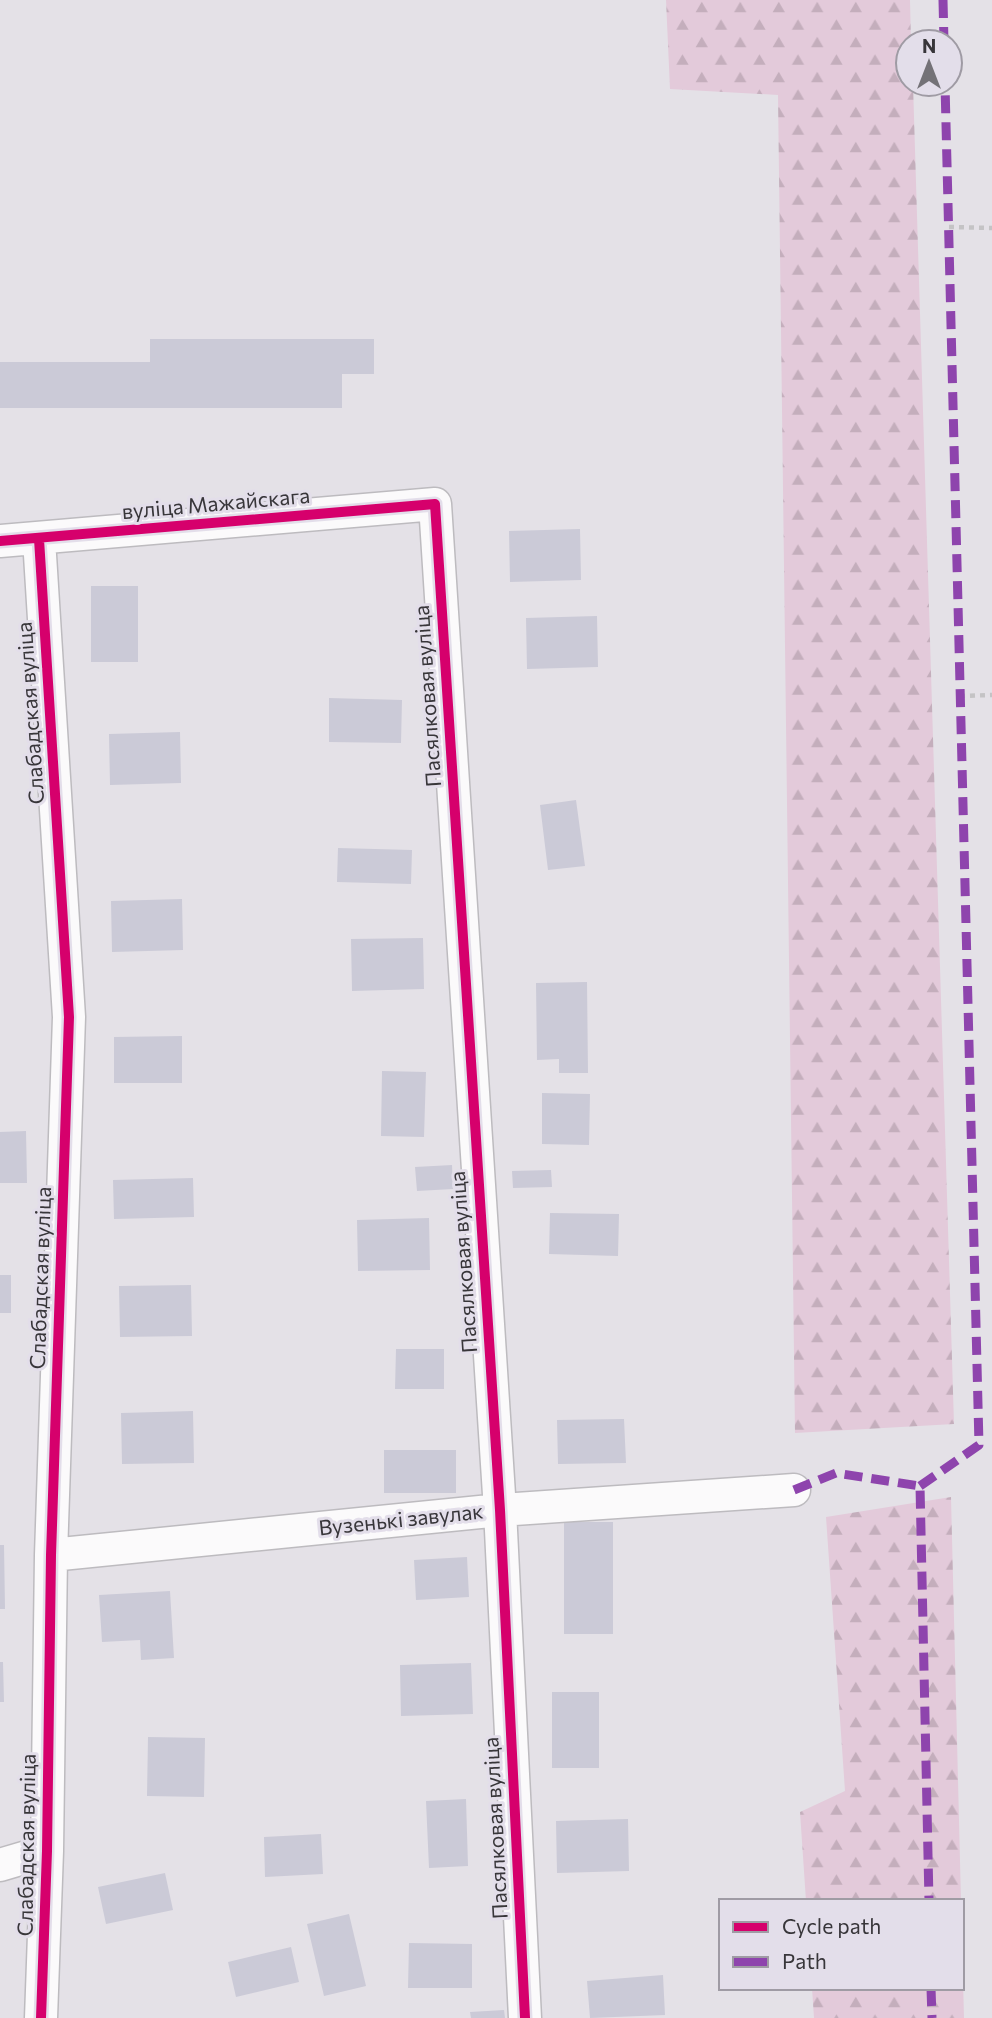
<svg xmlns="http://www.w3.org/2000/svg" width="992" height="2018" viewBox="0 0 992 2018" font-family="Commissioner,sans-serif">
  <style>
    .forest { fill: url(#forest-firs) }
    .building { fill: #cbcad7 }
    .lines { fill: none; stroke-linecap: round; stroke-linejoin: round }
    .minor-casing { stroke: #bdbbbf; stroke-width: 35 }
    .path { stroke: #c4c3c5; stroke-width: 4.5; stroke-dasharray: 5 5; stroke-linecap: butt }
    .minor { stroke: #fbfafb; stroke-width: 32 }
    .quiet { stroke: #8e44ad; stroke-width: 9; stroke-dasharray: 18 9; stroke-linecap: butt }
    .cycleway-casing { stroke: #e3deea; stroke-width: 15 }
    .cycleway { stroke: #d6006c; stroke-width: 10 }
    .labels { text-anchor: middle; stroke-width: 6; stroke-linejoin: round; paint-order: stroke }
    .street-label { font-size: 21px; fill: #38363a; stroke: #e3deea }
  </style>
  <defs>
    <pattern id="forest-firs" width="22" height="20" patternUnits="userSpaceOnUse" patternTransform="scale(1.75)"><rect width="22" height="20" fill="#e3cada"/><path d="M5 1l3.5 6h-7zM16 11l3.5 6h-7z" fill="#c4aebc"/></pattern>
  </defs>
  <rect width="100%" height="100%" fill="#e4e1e7"/>
  <!-- forest -->
  <path class="forest" d="M666,0H910L911,42H908V84H913L954,1424L795,1433L778,95L670,89Z
    M951,1497L961,1901H806L800,1812L845,1791L826,1517Z
    M962,1941L964,2018H814L812,1988H962Z"/>
  <!-- building -->
  <path class="building" d="M150,339H374V374H342V408H0V362H150Z
    M580,529L581,580L510,582L509,531Z
    M91,586H138V662H91Z
    M597,616L598,667L527,669L526,618Z
    M329,698L402,700L401,743L329,742Z
    M180,732L181,783L110,785L109,734Z
    M576,800L585,866L548,870L540,805Z
    M338,848L412,850L411,884L337,882Z
    M182,899L183,950L112,952L111,901Z
    M423,938L424,989L352,991L351,939Z
    M587,982L588,1073H559V1059L537,1060L536,983Z
    M182,1036V1083H114V1037Z
    M382,1071L426,1072L424,1137L381,1136Z
    M542,1093L590,1094L589,1145L542,1144Z
    M26,1131L27,1183H0V1132Z
    M452,1165L453,1189L417,1191L415,1167Z
    M551,1170L552,1187L513,1188L512,1171Z
    M193,1178L194,1217L114,1219L113,1180Z
    M550,1213L619,1214L618,1256L549,1254Z
    M429,1218L430,1270L358,1271L357,1220Z
    M0,1275H11V1313H0Z
    M191,1285L192,1336L120,1337L119,1286Z
    M396,1349H444V1389H395Z
    M193,1411L194,1463L122,1464L121,1413Z
    M624,1419L626,1463L558,1464L557,1420Z
    M384,1450H456V1493H384Z
    M564,1522H613V1634H564Z
    M0,1545H4L5,1609H0Z
    M467,1557L469,1597L416,1600L414,1560Z
    M170,1591L174,1658L141,1660L140,1640L102,1642L99,1595Z
    M0,1662H3L4,1702H0Z
    M471,1663L473,1714L401,1716L400,1665Z
    M552,1692H599V1768H552Z
    M148,1737L205,1738L204,1797L147,1796Z
    M466,1799L468,1866L429,1868L426,1801Z
    M628,1819L629,1871L557,1873L556,1821Z
    M321,1834L323,1874L265,1877L264,1837Z
    M165,1873L173,1910L106,1924L98,1887Z
    M349,1914L366,1986L324,1996L307,1924Z
    M409,1943L472,1944V1988H408Z
    M291,1947L299,1982L236,1997L228,1962Z
    M663,1975L665,2015L590,2018L587,1981Z
    M504,2010L505,2018H471L470,2012Z"/>
  <g class="lines">
    <defs>
      <path id="minor" d="M39,539L69,1017L51,1555L47,1851L41,2018
        M0,541L435,504L500,1510L525,2018
        M51,1555L500,1510L794,1490
        M0,1865L47,1851"/>
    </defs>
    <!-- minor casing -->
    <use href="#minor" class="minor-casing"/>
    <!-- path -->
    <path class="path" d="M949,227L992,228
      M960,696L992,695"/>
    <!-- minor -->
    <use href="#minor" class="minor"/>
    <!-- quiet -->
    <path class="quiet" d="M943,0L944,42
      M920,1486L979,1445L945,84
      M794,1490L836,1473L920,1486L929,1901
      M931,1988L932,2018"/>
    <defs>
      <path id="cycleway" d="M39,539L69,1017L51,1555L47,1851L41,2018
        M0,541L435,504L500,1510L525,2018"/>
    </defs>
    <!-- cycleway casing -->
    <use href="#cycleway" class="cycleway-casing"/>
    <!-- cycleway -->
    <use href="#cycleway" class="cycleway"/>
  </g>
  <g class="labels">
    <!-- street labels -->
    <g class="street-label">
      <text transform="translate(216 504) rotate(-5)" y="7">вуліца Мажайскага</text>
      <text transform="translate(428 696) rotate(-94)" y="7">Пасялковая вуліца</text>
      <text transform="translate(31 713) rotate(-94)" y="7">Слабадская вуліца</text>
      <text transform="translate(464 1262) rotate(-94)" y="7">Пасялковая вуліца</text>
      <text transform="translate(41 1278) rotate(-88)" y="7">Слабадская вуліца</text>
      <text transform="translate(401 1520) rotate(-6)" y="7">Вузенькі завулак</text>
      <text transform="translate(496 1828) rotate(-93)" y="7">Пасялковая вуліца</text>
      <text transform="translate(27 1845) rotate(-89)" y="7">Слабадская вуліца</text>
    </g>
  </g>
  <!-- legend -->
  <rect x="719" y="1899" width="245" height="91" fill="#e3deea" stroke="#9f9ba4" stroke-width="2"/>
  <rect x="733" y="1922" width="35" height="10" fill="#d6006c" stroke="#9f9ba4" stroke-width="2"/>
  <text x="782" y="1934" font-size="21" fill="#38363a">Cycle path</text>
  <rect x="733" y="1957" width="35" height="10" fill="#8e44ad" stroke="#9f9ba4" stroke-width="2"/>
  <text x="782" y="1969" font-size="21" fill="#38363a">Path</text>
  <!-- north arrow -->
  <g transform="translate(929 63)"><circle r="33" fill="#e3deea" stroke="#9f9ba4" stroke-width="2"/>
  <path d="M0-5L12 26L0 18L-12 26Z" fill="#747277"/>
  <text y="-10" font-size="19" font-weight="bold" text-anchor="middle" fill="#38363a">N</text>
  </g>
</svg>
